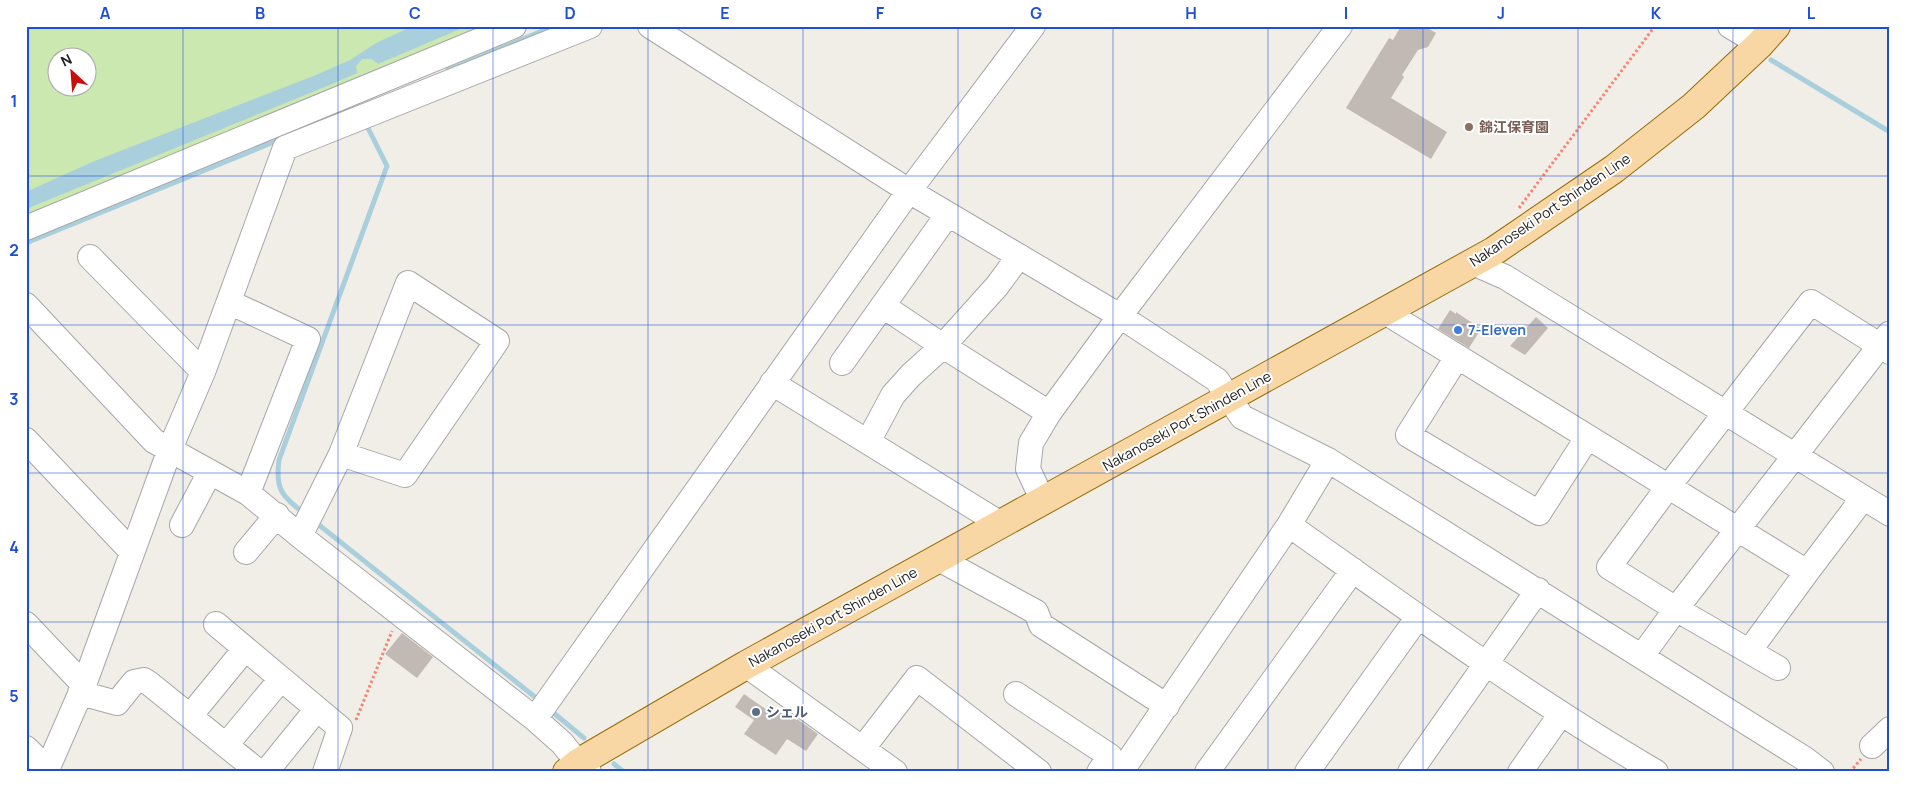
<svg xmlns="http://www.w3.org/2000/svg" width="1916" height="798" viewBox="0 0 1916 798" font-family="Manrope,'Noto Sans JP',sans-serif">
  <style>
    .grass { fill: #cae8b0; fill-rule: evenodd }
    .water { fill: #aacfdc }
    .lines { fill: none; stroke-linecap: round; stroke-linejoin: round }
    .stream { stroke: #aacfdc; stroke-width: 5 }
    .building { fill: #c1bab4 }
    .minor-casing { stroke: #a7a7a7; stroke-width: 26 }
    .major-casing { stroke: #976b06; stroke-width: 30 }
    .path { stroke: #f58574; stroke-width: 3; stroke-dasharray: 2.5 2.5; stroke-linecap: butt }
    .minor { stroke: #fff; stroke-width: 24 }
    .major { stroke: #f9d7a4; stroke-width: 28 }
    .grid { fill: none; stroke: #1d4ed8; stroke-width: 1; stroke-opacity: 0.55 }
    .education-dot { fill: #8d6e63; stroke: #fff; stroke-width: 2 }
    .shop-dot { fill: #3f7fe0; stroke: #fff; stroke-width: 2 }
    .service-dot { fill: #5c6f8a; stroke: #fff; stroke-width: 2 }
    .labels { text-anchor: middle; stroke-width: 4; stroke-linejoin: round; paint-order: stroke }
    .education-label { font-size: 14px; font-weight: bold; fill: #785e54; stroke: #fff; text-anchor: start }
    .street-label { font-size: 14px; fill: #202020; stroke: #fff }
    .shop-label { font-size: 14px; font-weight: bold; fill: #366cbe; stroke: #fff; text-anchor: start }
    .service-label { font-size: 14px; font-weight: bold; fill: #4e5e75; stroke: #fff; text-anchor: start }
    .neatline { fill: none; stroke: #1d4ed8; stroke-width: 2 }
    .grid-label { font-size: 16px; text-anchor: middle; font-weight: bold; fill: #1d4ed8 }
  </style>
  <rect width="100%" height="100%" fill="#f0eee7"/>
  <!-- grass -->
  <path class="grass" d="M26,26H494L26,221ZM58,58H88V88H58Z"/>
  <!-- water -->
  <path class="water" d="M413,26H467L378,64L372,59H362L356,66L357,73L332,84L26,209V192L92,162L316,75L350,60L376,43Z"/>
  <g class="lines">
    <!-- stream -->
    <path class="stream" d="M1771,60L1890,132
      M448,70L554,26
      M26,243L281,139
      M305,514C282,496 275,490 279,460L387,166L366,124
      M314,521L540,701
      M550,710L584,738
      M614,764L624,772"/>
  </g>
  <!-- building -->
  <path class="building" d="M1401,26H1424L1436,33L1428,47L1418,50L1402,75L1404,77L1391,98L1447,132L1431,159L1346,108L1389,38L1393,40Z
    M1450,310L1456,314V312L1481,329L1469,348L1438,329Z
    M1536,317L1548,328L1525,355L1510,346Z
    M402,633L433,657L417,678L385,654Z
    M744,694L774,715L777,710L784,715L786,711L818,734L806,751L787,739L776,755L744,734L754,720L735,707Z"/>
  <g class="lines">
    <defs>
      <path id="minor" d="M650,26L909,191L1120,316L1217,380L1242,417L1328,460L1805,759L1822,772
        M1730,26L1760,44
        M26,228L514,26
        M90,257L203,372
        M1473,263L1505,277L1890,514
        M229,302L308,339L248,493
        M26,305L154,441L248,493L300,536L535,719L562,743L578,763L589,772
        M883,306L943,346L1049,413
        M1385,312L1807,572
        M1457,357L1408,435L1539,513L1587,438
        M842,363L948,214
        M772,383L1001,524
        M26,440L132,552
        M868,442L893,395L911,375L943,346L997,286L1019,256
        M1043,501L1028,469L1031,443L1049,413L1120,316L1340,26
        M182,525L210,472
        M1289,525C1409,610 1528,697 1656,772
        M300,536L341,454L408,283L497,341L405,475L341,454
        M246,552L277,515
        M939,559L1036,612L1041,625L1167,706
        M26,624L84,685
        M216,624L340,728L325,772
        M1750,650L1807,572L1863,498
        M1642,656L1676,609L1889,334
        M746,665L895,772
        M1778,668L1676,609L1609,567L1668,487L1811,302L1890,352
        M80,693L117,703L134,682L144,680L150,684L259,772
        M1016,694L1110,756L1099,772
        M190,716L245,649
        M535,719L909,191L1033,26
        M226,745L281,679
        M1872,746L1890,729
        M26,748L47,769
        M863,748L917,678L1039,772
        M46,772L84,685L170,449L203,372L285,148L590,26
        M266,772L317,709
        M1121,772L1289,525L1328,460
        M1207,772L1353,570
        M1307,772L1418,617
        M1410,772L1538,590
        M1520,772L1561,714"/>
      <path id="major" d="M567,772L578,763L746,665L1494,251L1614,169L1694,106L1760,44L1776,26"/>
    </defs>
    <!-- minor casing -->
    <use href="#minor" class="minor-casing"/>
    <!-- major casing -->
    <use href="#major" class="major-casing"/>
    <!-- path -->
    <path class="path" d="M1519,208L1655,26
      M356,720L392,631
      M1850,772L1861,759"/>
    <!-- minor -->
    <use href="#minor" class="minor"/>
    <!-- major -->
    <use href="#major" class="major"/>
  </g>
  <!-- grid -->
  <path class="grid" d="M183,26V772M338,26V772M493,26V772M648,26V772M803,26V772M958,26V772M1113,26V772M1268,26V772M1423,26V772M1578,26V772M1733,26V772M26,176H1890M26,325H1890M26,473H1890M26,622H1890"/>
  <!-- markers -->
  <circle class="education-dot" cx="1469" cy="127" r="5"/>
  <circle class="shop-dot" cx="1458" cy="330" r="5"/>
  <circle class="service-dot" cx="756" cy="712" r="5"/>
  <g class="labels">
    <!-- education labels -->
    <g class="education-label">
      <text x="1479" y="132">錦江保育園</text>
    </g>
    <!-- street labels -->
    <g class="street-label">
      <text transform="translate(1550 210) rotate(-34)" y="5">Nakanoseki Port Shinden Line</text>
      <text transform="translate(1187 421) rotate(-29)" y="5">Nakanoseki Port Shinden Line</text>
      <text transform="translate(833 617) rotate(-29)" y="5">Nakanoseki Port Shinden Line</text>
    </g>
    <!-- shop labels -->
    <g class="shop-label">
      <text x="1468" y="335">7-Eleven</text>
    </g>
    <!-- service labels -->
    <g class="service-label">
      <text x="766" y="717">シェル</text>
    </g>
  </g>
  <!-- border -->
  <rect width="1916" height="798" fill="none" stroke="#ffffff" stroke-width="55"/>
  <!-- north arrow -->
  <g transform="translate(72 72) rotate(334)"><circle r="24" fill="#ffffff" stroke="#a6a6a6"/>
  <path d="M0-4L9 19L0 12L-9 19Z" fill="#c90d08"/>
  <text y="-8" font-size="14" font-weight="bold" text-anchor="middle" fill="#202020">N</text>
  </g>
  <rect x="28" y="28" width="1860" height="742" class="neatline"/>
  <g class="grid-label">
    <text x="105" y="19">A</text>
    <text x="260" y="19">B</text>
    <text x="415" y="19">C</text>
    <text x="570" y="19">D</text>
    <text x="725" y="19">E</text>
    <text x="880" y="19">F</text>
    <text x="1036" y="19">G</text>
    <text x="1191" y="19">H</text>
    <text x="1346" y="19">I</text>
    <text x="1501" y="19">J</text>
    <text x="1656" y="19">K</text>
    <text x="1811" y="19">L</text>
    <text x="14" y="107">1</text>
    <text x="14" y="256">2</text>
    <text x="14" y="405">3</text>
    <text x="14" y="553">4</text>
    <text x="14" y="702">5</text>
  </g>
</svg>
